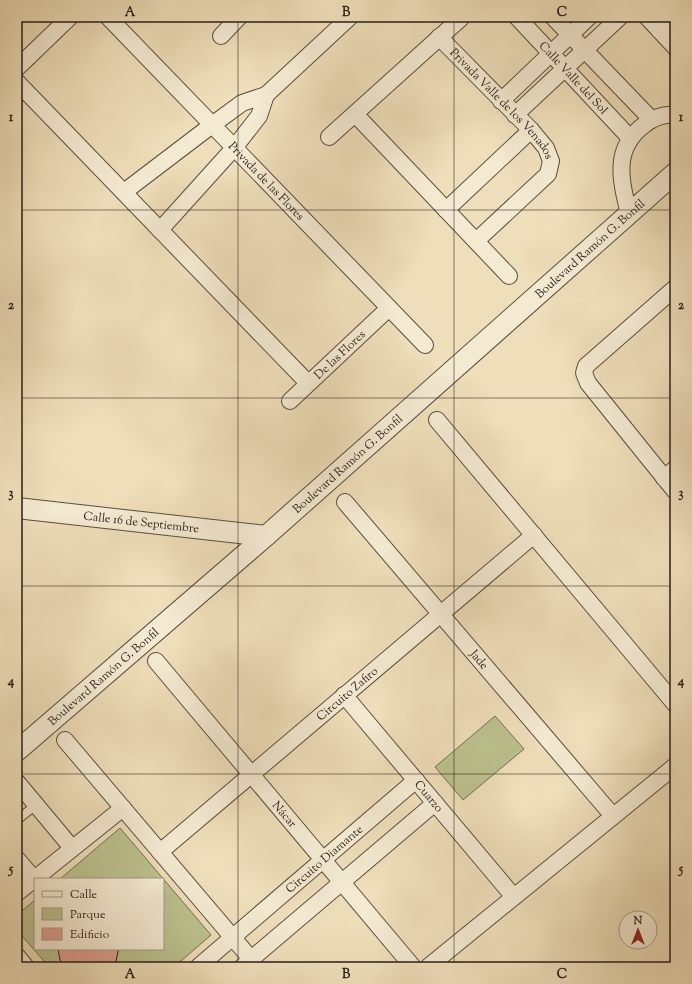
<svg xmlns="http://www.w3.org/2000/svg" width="692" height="984" viewBox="0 0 692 984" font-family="'Sorts Mill Goudy',serif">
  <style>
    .green { fill: #bbc18e; stroke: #726f53 }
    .building { fill: #de9f8f; stroke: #291d18 }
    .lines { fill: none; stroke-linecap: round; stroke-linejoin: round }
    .service-casing { stroke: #5a4d40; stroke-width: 10 }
    .minor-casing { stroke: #5a4d40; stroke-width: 18 }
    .tertiary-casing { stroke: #5a4d40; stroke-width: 22 }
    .service { stroke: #f4ead2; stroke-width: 8 }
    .minor { stroke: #f4ead2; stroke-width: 16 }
    .tertiary { stroke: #f4ead2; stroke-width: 20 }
    .grid { fill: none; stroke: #291d18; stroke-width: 1; stroke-opacity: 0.55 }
    .labels { text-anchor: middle; stroke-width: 3; stroke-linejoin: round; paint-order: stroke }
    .street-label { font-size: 12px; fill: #291d18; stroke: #f4ead2 }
    .neatline { fill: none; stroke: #291d18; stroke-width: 1.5 }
    .grid-label { font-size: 13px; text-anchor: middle; font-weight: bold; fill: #291d18 }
  </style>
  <rect width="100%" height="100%" fill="#eedeb9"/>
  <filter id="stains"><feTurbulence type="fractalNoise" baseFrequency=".005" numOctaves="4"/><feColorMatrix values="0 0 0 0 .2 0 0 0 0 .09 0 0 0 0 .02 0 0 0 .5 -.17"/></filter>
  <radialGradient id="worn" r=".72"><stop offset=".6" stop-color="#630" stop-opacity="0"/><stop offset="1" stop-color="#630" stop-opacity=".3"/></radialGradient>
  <!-- green -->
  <path class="green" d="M495,716L524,749L463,800L435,767Z
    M120,828L211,935L174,967H49L17,930V915L35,900V949H163V879H60Z"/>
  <!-- building -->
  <path class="building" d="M58,949H118V952L116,961L112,967H64L60,960Z"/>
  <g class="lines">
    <defs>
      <path id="service" d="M17,820L36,805"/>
      <g id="minor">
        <path id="s1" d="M108,17L425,345"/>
        <path id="s2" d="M517,17L630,138"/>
        <path d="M553,17L651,119"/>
        <path d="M647,17L675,47"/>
        <path d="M659,30L672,17"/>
        <path d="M221,36L239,17"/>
        <path id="s3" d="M439,37L531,130L546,148L551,161L548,174L476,241"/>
        <path d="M17,68L70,17"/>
        <path d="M17,82L308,383"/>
        <path d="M501,101L589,17"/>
        <path d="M355,114L509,276"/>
        <path d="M515,115L620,17"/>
        <path d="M329,137L461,18"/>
        <path d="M124,192L212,125L242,103L266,95L350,17"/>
        <path d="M446,210L531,130"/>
        <path d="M629,214C621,181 612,149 644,125C653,118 663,114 675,115"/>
        <path d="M160,230L234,148L259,116L266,95"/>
        <path d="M675,288L586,366L584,373L588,383L675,491"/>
        <path id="s4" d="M290,401L389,308"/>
        <path d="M437,420L675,704"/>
        <path d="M664,478L675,469"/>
        <path id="s5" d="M345,502L613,816"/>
        <path id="s6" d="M156,661L413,967"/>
        <path id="s7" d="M344,695L514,897"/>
        <path d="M65,740L251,959"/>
        <path d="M17,782L72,848"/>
        <path id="s8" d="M160,852L534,535"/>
        <path d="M17,859L34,879"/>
        <path d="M17,893L123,808"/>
        <path d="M17,956L26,967"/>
        <path id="s9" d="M198,967L416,780"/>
        <path d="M242,967L435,803"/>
        <path d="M428,967L675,766"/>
      </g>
      <g id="tertiary">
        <path id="s10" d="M17,508L266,536"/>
        <path id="s11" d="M17,751L266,536L675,173"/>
      </g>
    </defs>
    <!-- service casing -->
    <use href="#service" class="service-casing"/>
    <!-- minor casing -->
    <use href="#minor" class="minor-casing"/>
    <!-- tertiary casing -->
    <use href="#tertiary" class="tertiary-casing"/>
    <!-- service -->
    <use href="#service" class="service"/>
    <!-- minor -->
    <use href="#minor" class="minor"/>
    <!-- tertiary -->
    <use href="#tertiary" class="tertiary"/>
  </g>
  <!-- grid -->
  <path class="grid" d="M238,17V967M454,17V967M17,210H675M17,398H675M17,586H675M17,774H675"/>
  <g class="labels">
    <!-- street labels -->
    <g class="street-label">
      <text dy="4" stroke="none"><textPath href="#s2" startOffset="83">Calle Valle del Sol</textPath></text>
      <text dy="4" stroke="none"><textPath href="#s3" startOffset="92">Privada Valle de los Venados</textPath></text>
      <text dy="4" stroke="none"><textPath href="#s1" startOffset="228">Privada de las Flores</textPath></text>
      <text dy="4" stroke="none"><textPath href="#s11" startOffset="762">Boulevard Ramón G. Bonfil</textPath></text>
      <text dy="4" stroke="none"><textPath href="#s4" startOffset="68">De las Flores</textPath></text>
      <text dy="4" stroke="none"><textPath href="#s11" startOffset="438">Boulevard Ramón G. Bonfil</textPath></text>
      <text dy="4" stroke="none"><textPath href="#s10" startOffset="125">Calle 16 de Septiembre</textPath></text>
      <text dy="4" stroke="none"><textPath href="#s5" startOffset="207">Jade</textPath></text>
      <text dy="4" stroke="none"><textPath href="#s11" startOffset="114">Boulevard Ramón G. Bonfil</textPath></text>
      <text dy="4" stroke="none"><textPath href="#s8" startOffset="245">Circuito Zafiro</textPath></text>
      <text dy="4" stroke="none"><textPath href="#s7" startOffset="132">Cuarzo</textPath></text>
      <text dy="4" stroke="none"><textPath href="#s6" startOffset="200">Nácar</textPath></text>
      <text dy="4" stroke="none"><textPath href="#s9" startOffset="166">Circuito Diamante</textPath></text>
    </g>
  </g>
  <!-- margin -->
  <rect width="692" height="984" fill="none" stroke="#eedeb9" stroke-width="44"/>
  <!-- legend -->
  <rect x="34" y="878" width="130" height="72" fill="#f4ead2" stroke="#a39888"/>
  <rect x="42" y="891" width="20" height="6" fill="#f4ead2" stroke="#a39888"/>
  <text x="70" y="898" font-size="12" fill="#291d18">Calle</text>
  <rect x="42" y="908" width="20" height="12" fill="#bbc18e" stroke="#a39888"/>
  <text x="70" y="918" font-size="12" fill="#291d18">Parque</text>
  <rect x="42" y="928" width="20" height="12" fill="#de9f8f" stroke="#a39888"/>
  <text x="70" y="938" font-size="12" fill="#291d18">Edificio</text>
  <!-- north arrow -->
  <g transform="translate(638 930)"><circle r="19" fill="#f4ead2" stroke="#a39888"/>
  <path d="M0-3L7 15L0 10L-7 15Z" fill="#8f2418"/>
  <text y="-6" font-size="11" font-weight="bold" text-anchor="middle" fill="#291d18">N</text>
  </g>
  <rect x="22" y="22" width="648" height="940" class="neatline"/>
  <g class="grid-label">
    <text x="130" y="16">A</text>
    <text x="346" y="16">B</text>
    <text x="562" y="16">C</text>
    <text x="11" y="121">1</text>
    <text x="681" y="121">1</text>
    <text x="11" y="309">2</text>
    <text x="681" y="309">2</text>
    <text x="11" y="497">3</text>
    <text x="681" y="497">3</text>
    <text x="11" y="685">4</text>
    <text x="681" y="685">4</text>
    <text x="11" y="873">5</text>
    <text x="681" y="873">5</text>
    <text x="130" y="978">A</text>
    <text x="346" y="978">B</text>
    <text x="562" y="978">C</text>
  </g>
  <rect width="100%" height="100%" filter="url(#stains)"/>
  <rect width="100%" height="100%" fill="url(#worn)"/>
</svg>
